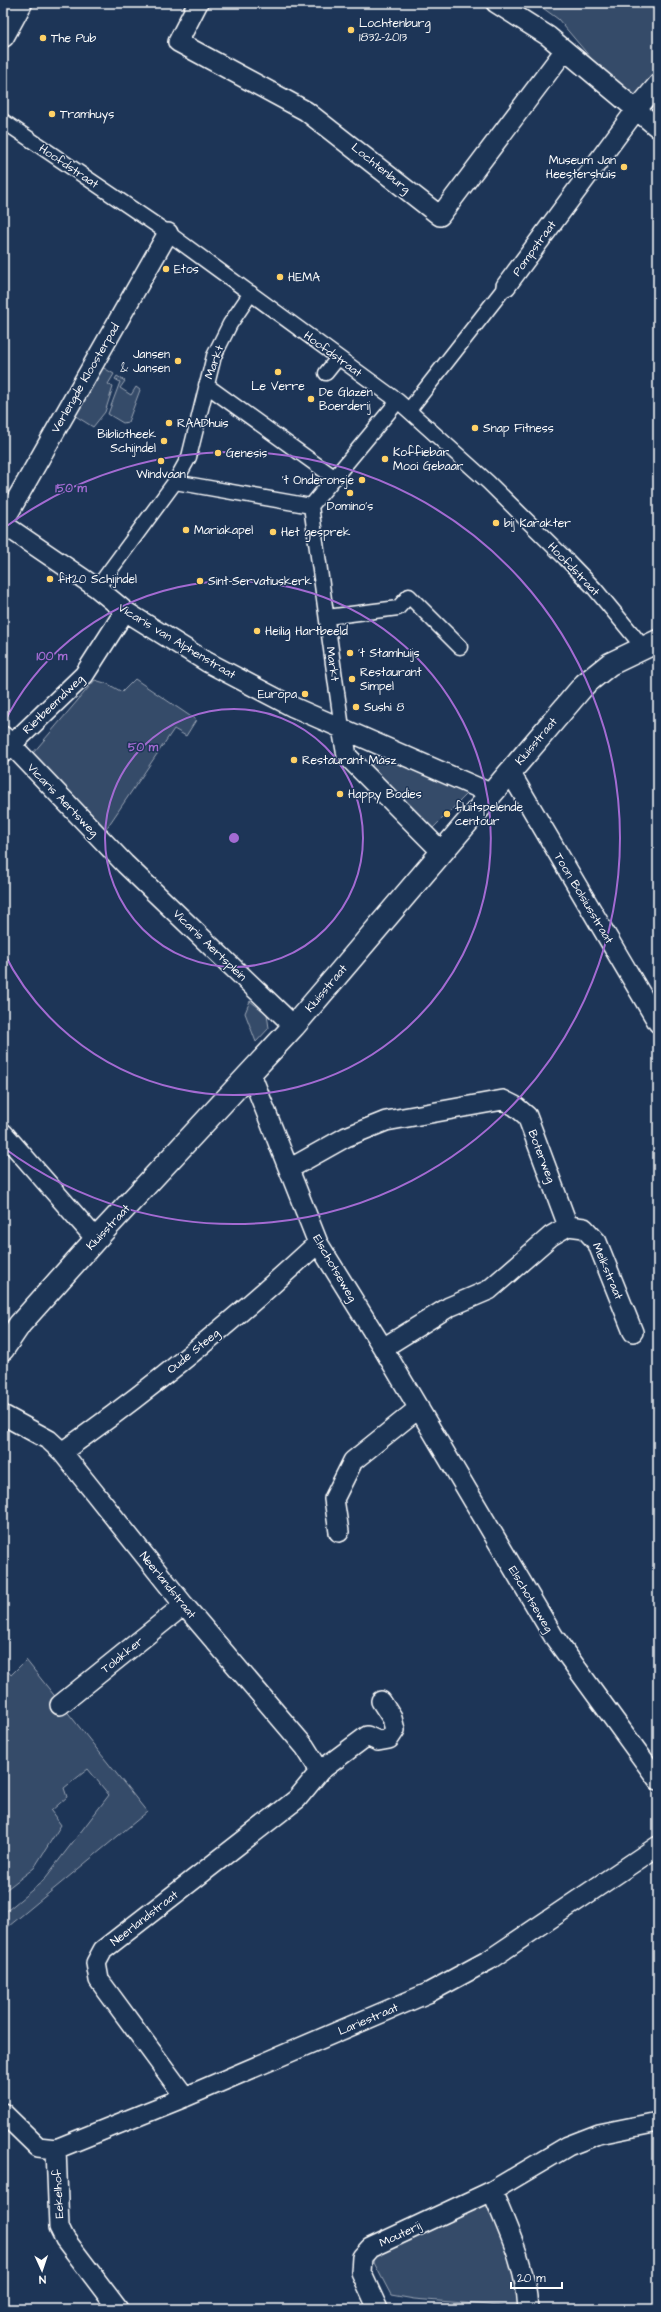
<svg xmlns="http://www.w3.org/2000/svg" width="661" height="2312" viewBox="0 0 661 2312" font-family="'Architects Daughter',sans-serif">
  <style>
    .green { fill: #364b69; stroke: #9aa5b4 }
    .lines { fill: none; stroke-linecap: round; stroke-linejoin: round }
    .pedestrian-casing { stroke: #fff; stroke-width: 17 }
    .minor-casing { stroke: #fff; stroke-width: 22 }
    .tertiary-casing { stroke: #fff; stroke-width: 25 }
    .secondary-casing { stroke: #fff; stroke-width: 25 }
    .pedestrian { stroke: #1d3557; stroke-width: 14 }
    .minor { stroke: #1d3557; stroke-width: 19 }
    .tertiary { stroke: #1d3557; stroke-width: 22 }
    .secondary { stroke: #1d3557; stroke-width: 22 }
    .ring { fill: none; stroke: #a36bd2; stroke-width: 2 }
    .poi-dot { fill: #ffd166; stroke: #1d3557; stroke-width: 1.5 }
    .labels { text-anchor: middle; stroke-width: 3; stroke-linejoin: round; paint-order: stroke }
    .poi-label { font-size: 12px; fill: #fff; stroke: #1d3557; text-anchor: start }
    .street-label { font-size: 12px; fill: #fff; stroke: #1d3557 }
    .centre { fill: #a36bd2; stroke: #1d3557; stroke-width: 2 }
    .ring-label { font-size: 12px; text-anchor: middle; font-weight: bold; fill: #a36bd2; stroke: #1d3557; stroke-width: 3; stroke-linejoin: round; paint-order: stroke }
  </style>
  <rect width="100%" height="100%" fill="#1d3557"/>
  <filter id="ink" filterUnits="userSpaceOnUse"><feTurbulence type="fractalNoise" baseFrequency=".025" numOctaves="2"/><feDisplacementMap in="SourceGraphic" scale="8" xChannelSelector="R" yChannelSelector="G"/><feConvolveMatrix kernelMatrix="1 2 1 2 8 2 1 2 1" color-interpolation-filters="sRGB"/></filter>
  <g filter="url(#ink)">
    <!-- green -->
    <path class="green" d="M536,3H658V69L634,100L590,57L558,19Z
      M97,364L114,374L108,384L113,387L105,412L93,427L74,415Z
      M117,376L125,381L120,388L131,395L136,387L140,390L128,422L123,423L108,414L120,382L115,379Z
      M135,679L196,720L186,736L174,729L104,832L36,762L33,753L95,680L108,684L122,692Z
      M382,749L471,790L430,831L369,770Z
      M250,1001L267,1014L269,1028L256,1042L245,1013Z
      M26,1660L147,1812L3,1931V1914L43,1881L109,1795L88,1769L64,1788L67,1797L51,1811L61,1825L34,1868L3,1892V1665L11,1675Z
      M492,2195L525,2308L414,2299L391,2295L373,2261L374,2253Z"/>
    <g class="lines">
      <defs>
        <path id="pedestrian" d="M3,121L168,233L398,401L488,482L565,558L595,589L643,647
          M326,373L338,358
          M206,385L335,478
          M409,410L506,286
          M175,482L311,506
          M97,588L175,482L189,457L214,356L230,324L251,293
          M327,617L398,608L409,596L460,647
          M342,728L311,506L398,401"/>
        <path id="minor" d="M198,3L178,42L306,111L440,216L565,50
          M496,3L548,36L658,128
          M506,286L636,110L658,84
          M3,523L168,233
          M3,524L97,588L125,611L207,662L293,707L490,793
          M342,728L347,756L441,851
          M3,736L125,864L294,1026
          M3,753L84,675L125,611
          M510,772L658,1023
          M251,1074L318,1243L383,1348L554,1637L658,1780
          M3,1133L96,1239
          M289,1169L346,1137L386,1121L503,1100L515,1106L527,1116L568,1226
          M568,1226L584,1228L597,1242L633,1332
          M383,1348L449,1307L489,1290L551,1236L568,1226
          M3,1415L49,1440L62,1452L184,1605L305,1747L320,1771L297,1799L103,1950L96,1963L99,1980L185,2097
          M62,1452C152,1389 237,1318 318,1243
          M339,1532L334,1499L353,1461L419,1408
          M60,1705L184,1605
          M320,1771L367,1736L378,1741L389,1739L395,1730L392,1718L381,1701
          M3,2113L38,2147L56,2149L59,2227L65,2239L118,2309
          M56,2149L185,2097L428,1993L489,1960L658,1846
          M492,2191C508,2230 526,2266 528,2309
          M378,2309L361,2272L362,2257L370,2248L492,2191L568,2146L599,2134L658,2122"/>
        <path id="tertiary" d="M3,1349L20,1324L96,1239L294,1026L585,684L610,664L658,641"/>
        <path id="secondary" d="M3,36L21,3"/>
      </defs>
      <!-- pedestrian casing -->
      <use href="#pedestrian" class="pedestrian-casing"/>
      <!-- minor casing -->
      <use href="#minor" class="minor-casing"/>
      <!-- tertiary casing -->
      <use href="#tertiary" class="tertiary-casing"/>
      <!-- secondary casing -->
      <use href="#secondary" class="secondary-casing"/>
      <!-- pedestrian -->
      <use href="#pedestrian" class="pedestrian"/>
      <!-- minor -->
      <use href="#minor" class="minor"/>
      <!-- tertiary -->
      <use href="#tertiary" class="tertiary"/>
      <!-- secondary -->
      <use href="#secondary" class="secondary"/>
    </g>
  </g>
  <!-- distance rings -->
  <g class="ring">
    <circle cx="234" cy="838" r="129"/>
    <path d="M3 725A257 257 0 1 1 3 951"/>
    <path d="M4 528A386 386 0 1 1 4 1148"/>
  </g>
  <!-- markers -->
  <g class="poi-dot">
    <circle cx="351" cy="30" r="4"/>
    <circle cx="43" cy="38" r="4"/>
    <circle cx="52" cy="114" r="4"/>
    <circle cx="624" cy="167" r="4"/>
    <circle cx="166" cy="269" r="4"/>
    <circle cx="280" cy="277" r="4"/>
    <circle cx="178" cy="361" r="4"/>
    <circle cx="278" cy="372" r="4"/>
    <circle cx="311" cy="399" r="4"/>
    <circle cx="169" cy="423" r="4"/>
    <circle cx="475" cy="428" r="4"/>
    <circle cx="164" cy="441" r="4"/>
    <circle cx="218" cy="453" r="4"/>
    <circle cx="385" cy="459" r="4"/>
    <circle cx="161" cy="461" r="4"/>
    <circle cx="362" cy="480" r="4"/>
    <circle cx="350" cy="493" r="4"/>
    <circle cx="496" cy="523" r="4"/>
    <circle cx="186" cy="530" r="4"/>
    <circle cx="273" cy="532" r="4"/>
    <circle cx="50" cy="579" r="4"/>
    <circle cx="200" cy="581" r="4"/>
    <circle cx="257" cy="631" r="4"/>
    <circle cx="350" cy="653" r="4"/>
    <circle cx="352" cy="679" r="4"/>
    <circle cx="305" cy="694" r="4"/>
    <circle cx="356" cy="707" r="4"/>
    <circle cx="294" cy="760" r="4"/>
    <circle cx="340" cy="794" r="4"/>
    <circle cx="447" cy="814" r="4"/>
  </g>
  <g class="labels">
    <!-- poi labels -->
    <g class="poi-label">
      <text x="359" y="27">Lochtenburg<tspan x="359" dy="14">1832-2013</tspan></text>
      <text x="51" y="42">The Pub</text>
      <text x="60" y="118">Tramhuys</text>
      <text x="616" y="164" text-anchor="end">Museum Jan<tspan x="616" dy="14">Heestershuis</tspan></text>
      <text x="174" y="273">Etos</text>
      <text x="288" y="281">HEMA</text>
      <text x="170" y="358" text-anchor="end">Jansen<tspan x="170" dy="14">&amp; Jansen</tspan></text>
      <text x="278" y="390" text-anchor="middle">Le Verre</text>
      <text x="319" y="396">De Glazen<tspan x="319" dy="14">Boerderij</tspan></text>
      <text x="177" y="427">RAADhuis</text>
      <text x="483" y="432">Snap Fitness</text>
      <text x="156" y="438" text-anchor="end">Bibliotheek<tspan x="156" dy="14">Schijndel</tspan></text>
      <text x="393" y="456">Koffiebar<tspan x="393" dy="14">Mooi Gebaar</tspan></text>
      <text x="226" y="457">Genesis</text>
      <text x="161" y="478" text-anchor="middle">Windvaan</text>
      <text x="354" y="484" text-anchor="end">'t Onderonsje</text>
      <text x="350" y="510" text-anchor="middle">Domino's</text>
      <text x="504" y="527">bij Karakter</text>
      <text x="194" y="534">Mariakapel</text>
      <text x="281" y="536">Het gesprek</text>
      <text x="58" y="583">fit20 Schijndel</text>
      <text x="208" y="585">Sint-Servatiuskerk</text>
      <text x="265" y="635">Heilig Hartbeeld</text>
      <text x="358" y="657">'t Stamhuijs</text>
      <text x="360" y="676">Restaurant<tspan x="360" dy="14">Simpel</tspan></text>
      <text x="297" y="698" text-anchor="end">Europa</text>
      <text x="364" y="711">Sushi 8</text>
      <text x="302" y="764">Restaurant Mász</text>
      <text x="348" y="798">Happy Bodies</text>
      <text x="455" y="811">fluitspelende<tspan x="455" dy="14">centour</tspan></text>
    </g>
    <!-- street labels -->
    <g class="street-label">
      <text transform="translate(69 166) rotate(34)" y="4">Hoofdstraat</text>
      <text transform="translate(381 168) rotate(39)" y="4">Lochtenburg</text>
      <text transform="translate(534 248) rotate(-54)" y="4">Pompstraat</text>
      <text transform="translate(333 354) rotate(36)" y="4">Hoofdstraat</text>
      <text transform="translate(214 362) rotate(-70)" y="4">Markt</text>
      <text transform="translate(85 378) rotate(-60)" y="4">Verlengde Kloosterpad</text>
      <text transform="translate(574 569) rotate(46)" y="4">Hoofdstraat</text>
      <text transform="translate(177 641) rotate(31)" y="4">Vicaris van Alphenstraat</text>
      <text transform="translate(333 664) rotate(82)" y="4">Markt</text>
      <text transform="translate(53 704) rotate(-44)" y="4">Rietbeemdweg</text>
      <text transform="translate(536 741) rotate(-50)" y="4">Kluisstraat</text>
      <text transform="translate(63 800) rotate(46)" y="4">Vicaris Aertsweg</text>
      <text transform="translate(584 898) rotate(59)" y="4">Toon Bolsiusstraat</text>
      <text transform="translate(210 945) rotate(44)" y="4">Vicaris Aertsplein</text>
      <text transform="translate(326 988) rotate(-50)" y="4">Kluisstraat</text>
      <text transform="translate(542 1156) rotate(69)" y="4">Boterweg</text>
      <text transform="translate(108 1227) rotate(-47)" y="4">Kluisstraat</text>
      <text transform="translate(335 1268) rotate(60)" y="4">Elschotseweg</text>
      <text transform="translate(608 1271) rotate(67)" y="4">Melkstraat</text>
      <text transform="translate(193 1351) rotate(-39)" y="4">Oude Steeg</text>
      <text transform="translate(168 1585) rotate(51)" y="4">Neerlandstraat</text>
      <text transform="translate(531 1599) rotate(59)" y="4">Elschotseweg</text>
      <text transform="translate(122 1655) rotate(-39)" y="4">Tolakker</text>
      <text transform="translate(144 1918) rotate(-38)" y="4">Neerlandstraat</text>
      <text transform="translate(368 2019) rotate(-23)" y="4">Lariestraat</text>
      <text transform="translate(58 2194) rotate(-93)" y="4">Eekelhof</text>
      <text transform="translate(400 2234) rotate(-25)" y="4">Mouterij</text>
    </g>
  </g>
  <circle cx="234" cy="838" r="6" class="centre"/>
  <g class="ring-label">
    <text x="71" y="492">150 m</text>
    <text x="52" y="660">100 m</text>
    <text x="143" y="751">50 m</text>
  </g>
  <!-- margin -->
  <rect width="661" height="2312" fill="none" stroke="#1d3557" stroke-width="16"/>
  <rect x="8" y="8" width="645" height="2296" fill="none" stroke="#fff" stroke-width="1.5" filter="url(#ink)"/>
  <!-- north arrow -->
  <g transform="translate(42 2270) rotate(177)" stroke="#1d3557" stroke-width="3" paint-order="stroke">
  <path d="M0-3L7 15L0 10L-7 15Z" fill="#ffffff"/>
  <text y="-6" font-size="11" font-weight="bold" text-anchor="middle" fill="#ffffff">N</text>
  </g>
  <!-- scale -->
  <path d="M511 2282v6h51v-6" fill="none" stroke="#ffffff" stroke-width="2"/>
  <text x="517" y="2282" font-size="12" fill="#ffffff" stroke="#1d3557" stroke-width="3" paint-order="stroke">20 m</text>
</svg>
